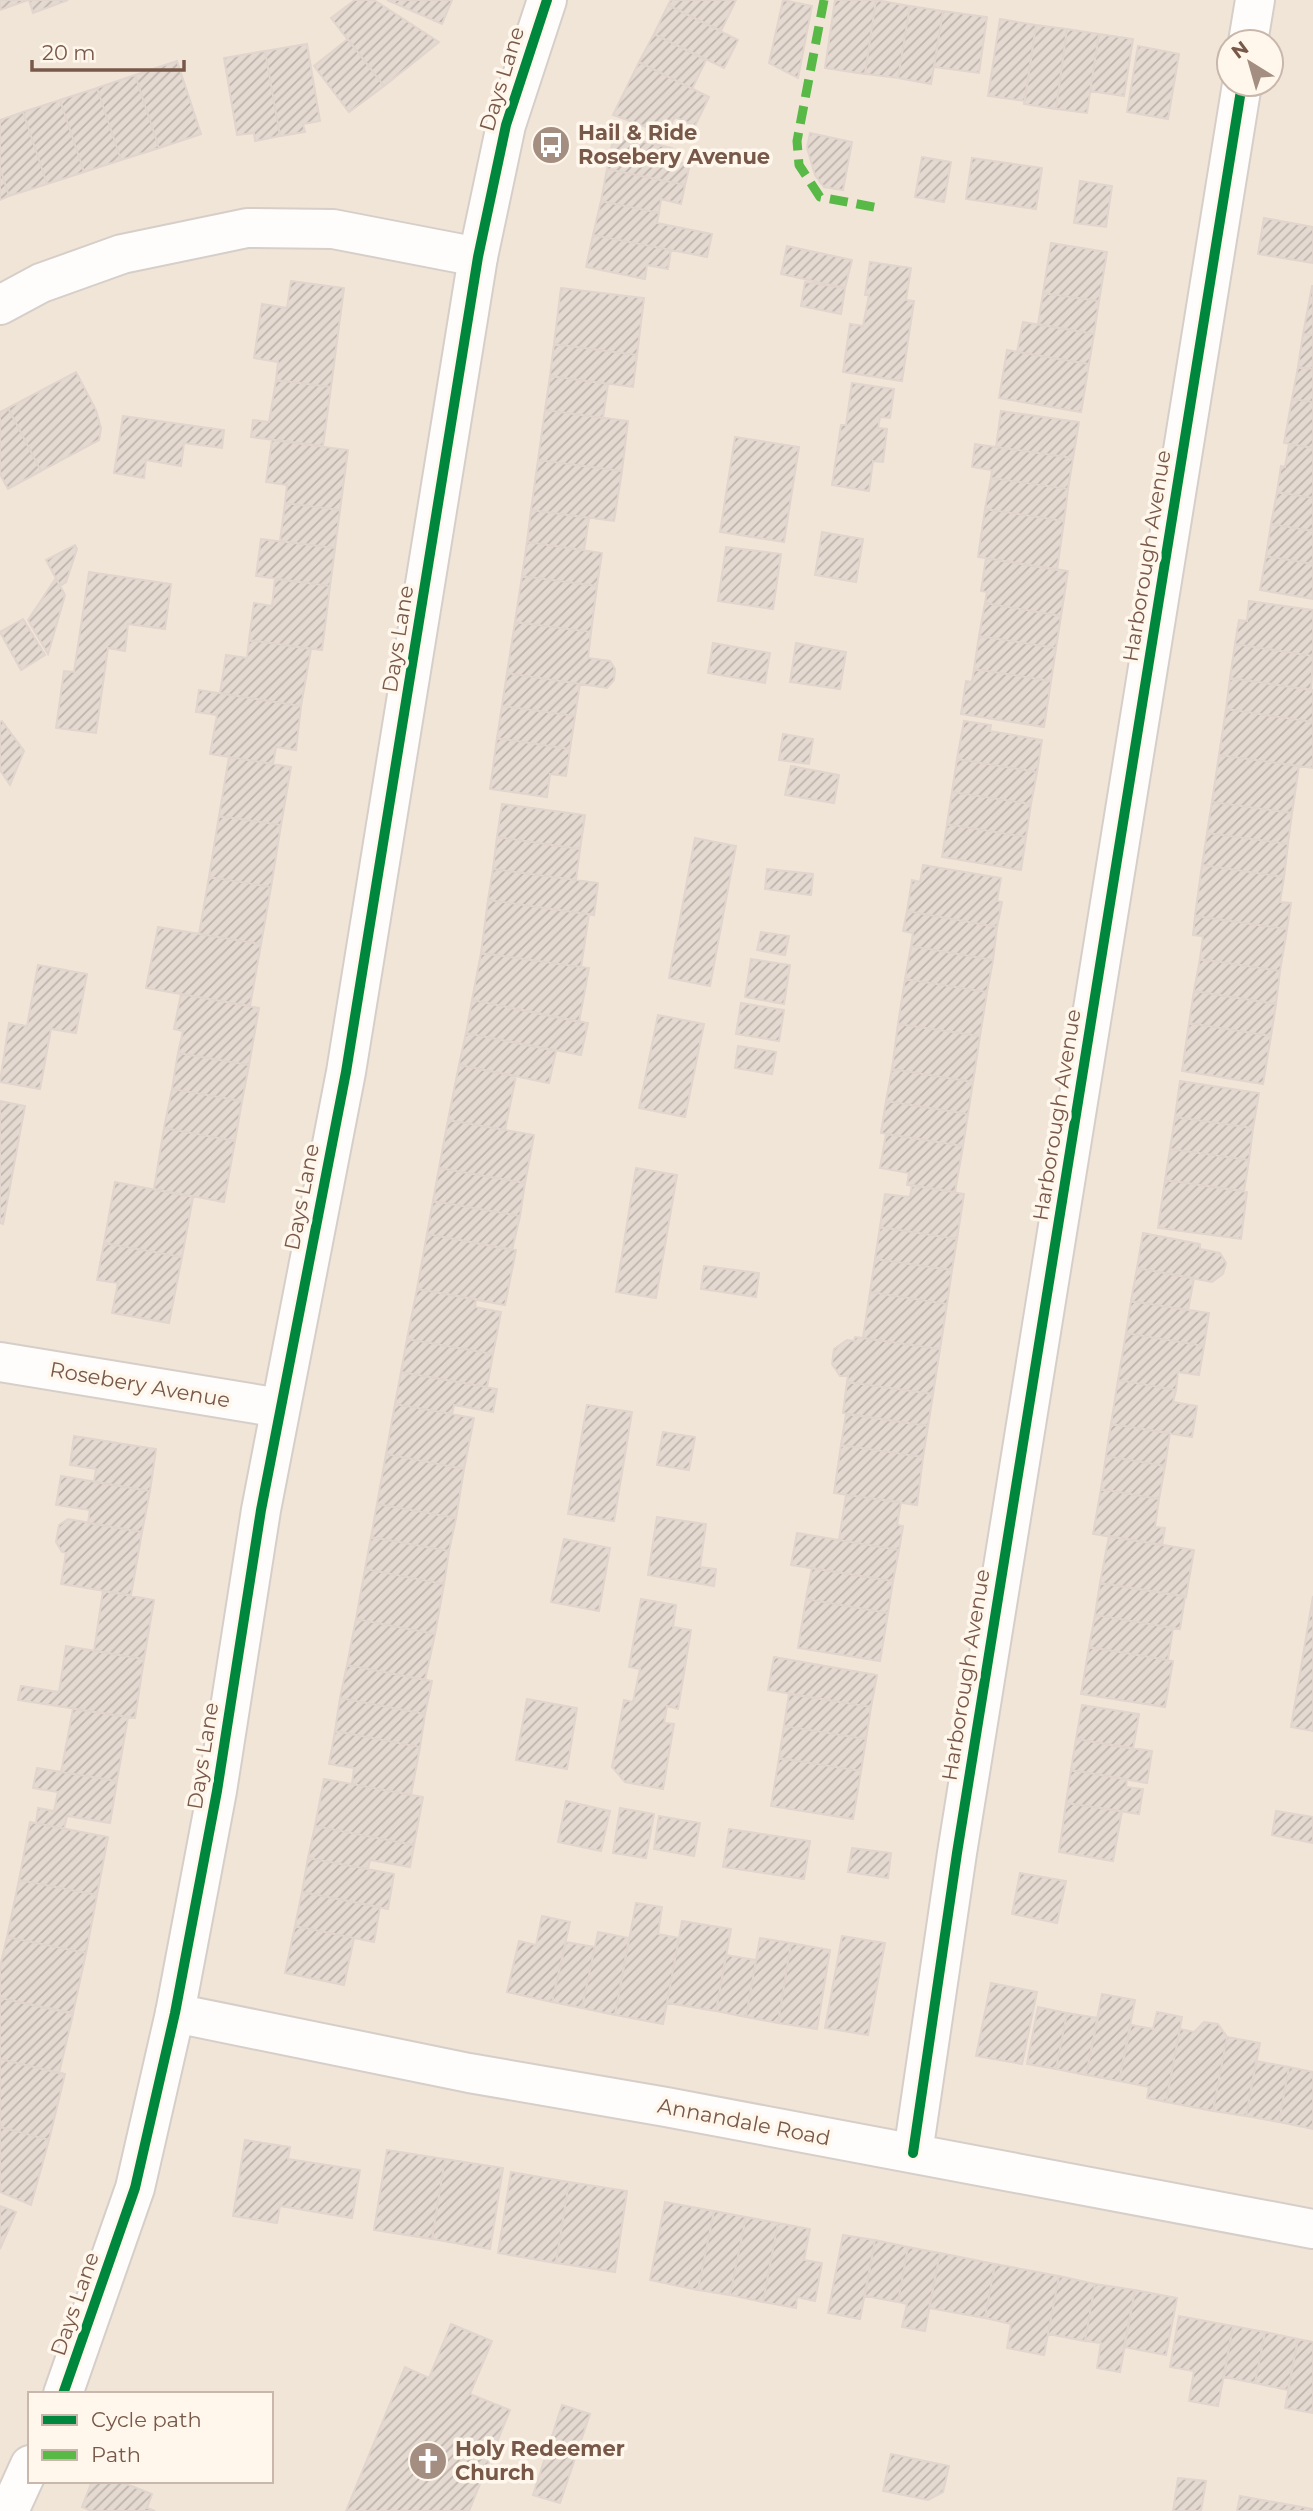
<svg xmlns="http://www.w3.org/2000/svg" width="1313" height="2511" viewBox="0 0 1313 2511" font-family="Montserrat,sans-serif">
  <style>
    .residential { fill: #f1e5d8; fill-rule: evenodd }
    .building { fill: url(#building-hatch); stroke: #e1d5cd; stroke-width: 2 }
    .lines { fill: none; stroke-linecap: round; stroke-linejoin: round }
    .minor-casing { stroke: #d6cec8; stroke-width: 42 }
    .tertiary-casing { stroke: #d6cec8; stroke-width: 42 }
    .minor { stroke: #fefdfc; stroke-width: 38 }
    .tertiary { stroke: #fefdfc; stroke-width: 38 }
    .quiet { stroke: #58b947; stroke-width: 9; stroke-dasharray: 18 9; stroke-linecap: butt }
    .cycleway-casing { stroke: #fff7ec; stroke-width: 15 }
    .cycleway { stroke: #00873e; stroke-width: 10 }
    .labels { text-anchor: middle; stroke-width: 7; stroke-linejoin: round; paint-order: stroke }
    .street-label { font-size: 21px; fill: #785849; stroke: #fff7ec }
    .poi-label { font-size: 21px; font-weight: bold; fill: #785849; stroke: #fff7ec; text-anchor: start }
  </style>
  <defs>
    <pattern id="building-hatch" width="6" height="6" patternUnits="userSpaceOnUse" patternTransform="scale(1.75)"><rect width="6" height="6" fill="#e4dad2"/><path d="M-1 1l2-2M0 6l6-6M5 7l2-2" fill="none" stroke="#beb4ac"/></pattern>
  </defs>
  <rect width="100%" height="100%" fill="#f7f2eb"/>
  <!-- residential -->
  <path class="residential" d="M0,0H1313V2511H0ZM1229,42H1271V84H1229ZM30,2394H271V2481H30Z"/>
  <!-- building -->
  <path class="building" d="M0,0H28L0,10Z
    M29,0H68L33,13Z
    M355,0H374L439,42L384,86L331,18Z
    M387,0H452L442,24Z
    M671,0H736L721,31L668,5Z
    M783,0L812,6L798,78L769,63Z
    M835,0H876L865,74L825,68Z
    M876,0L910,6L898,78L865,74Z
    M668,5L738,40L724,68L654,34Z
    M910,6L943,11L931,84L898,78Z
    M943,11L987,17L979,73L934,67Z
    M1000,19L1036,25L1025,101L988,96Z
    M1036,25L1067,29L1056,109L1024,104Z
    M1067,29L1099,34L1087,113L1056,109Z
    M654,34L706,60L692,89L639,62Z
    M1099,34L1133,39L1124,96L1090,91Z
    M348,39L384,86L349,112L314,66Z
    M307,44L320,121L303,124L305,132L280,136L265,51Z
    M1138,46L1179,54L1168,119L1127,112Z
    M265,51L280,136L255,141L254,133L237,135L224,58Z
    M177,61L201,134L159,148L135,75Z
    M639,62L709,97L695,126L675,117L666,134L613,115Z
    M135,75L159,148L121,160L97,88Z
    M97,88L121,160L84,172L60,100Z
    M60,100L84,172L47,184L23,112Z
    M23,112L47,184L9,196L0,168V120Z
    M810,133L852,142L843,190L824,187L815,175L807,148Z
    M614,135L672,148L669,161L690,164L685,185L607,169Z
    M922,157L951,162L944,202L915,197Z
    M972,158L1042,168L1036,209L966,199Z
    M0,168L9,196L0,200Z
    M607,169L685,185L681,204L661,199L659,213L601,201Z
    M1080,181L1112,186L1106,227L1074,223Z
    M601,201L659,213L657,223L712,234L707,257L593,235Z
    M1264,218L1313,227V263L1258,254Z
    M593,235L671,250L668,269L647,265L645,279L586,267Z
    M1051,243L1107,252L1099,301L1043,293Z
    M787,246L852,260L845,288L781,274Z
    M870,262L911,268L906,300L914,301L902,381L843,372L850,324L863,326L869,295H865Z
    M291,281L344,288L331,387L276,380L278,362L254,358L262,304L287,308Z
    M805,282L845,288L841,314L801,306Z
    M1312,286H1313V335L1303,334Z
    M561,288L644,298L637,355L554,344Z
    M1043,293L1099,301L1094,334L1038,324Z
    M1023,322L1094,334L1089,364L1017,352Z
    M1303,334L1313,335V369L1298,367Z
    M554,344L637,355L633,387L550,376Z
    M1007,350L1089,364L1081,412L999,398Z
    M1298,367L1313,369V402L1292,399Z
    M76,372L96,410L101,428L99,440L41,471L8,408Z
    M550,376L608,384L603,418L545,410Z
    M276,380L331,387L323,446L251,437L253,420L269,422Z
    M852,383L894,389L890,418L880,417L878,428L887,429L883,462L873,461L869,491L832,485L841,425H846Z
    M1292,399L1313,402V448L1284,443Z
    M8,408L41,471L8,489L0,474V412Z
    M545,410L628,421L622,471L538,460Z
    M1001,411L1079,422L1073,458L996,447Z
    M123,416L224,430L222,448L184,443L181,466L146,460L144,478L114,473Z
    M735,437L799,447L784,542L720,532Z
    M272,440L348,450L340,510L285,503L287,485L266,482Z
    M975,444L1073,458L1068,489L991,478L992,470L972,467Z
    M1289,444L1313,448V498L1277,492L1281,466L1285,467Z
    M538,460L622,471L614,521L531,510Z
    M991,478L1068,489L1064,521L985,509Z
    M1277,492L1313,498V531L1271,524Z
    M285,503L340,510L335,548L280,541Z
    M985,509L1064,521L1057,570L978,557Z
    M531,510L589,518L584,550L527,542Z
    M1271,524L1313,531V564L1266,556Z
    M822,532L863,539L856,582L815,575Z
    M261,539L335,548L330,586L256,576Z
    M527,542L602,553L597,586L522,576Z
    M75,545L77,549L66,582L60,586L46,560Z
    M726,547L781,554L773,609L718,601Z
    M1266,556L1313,564V599L1260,590Z
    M986,558L1068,571L1061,616L985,603L987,592L981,591Z
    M89,572L171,584L165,629L128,624L125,651L108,648L96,733L56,728L64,671L74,672Z
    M522,576L597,586L591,632L515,622Z
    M56,578L65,595L48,654L28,620Z
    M275,579L330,586L322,650L249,640L254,603L272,606Z
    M1249,601L1313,610V656L1235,644L1239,620L1247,621Z
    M985,603L1061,616L1056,648L979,636Z
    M23,619L45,655L21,670L0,632Z
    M515,622L591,632L588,658L610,661L615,669L614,680L607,688L507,673Z
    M979,636L1056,648L1051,681L974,669Z
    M249,640L311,649L301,706L220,693L226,655L247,658Z
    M713,643L770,653L765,683L708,673Z
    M796,643L846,652L840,689L790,682Z
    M1235,644L1313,656L1311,690L1230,678Z
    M974,669L1051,681L1044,727L961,714L966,681L972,682Z
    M507,673L580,684L575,716L502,706Z
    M1230,678L1313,690V722L1226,709Z
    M199,690L301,706L296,750L276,747L273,764L210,754L217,715L196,712Z
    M502,706L575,716L570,749L497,738Z
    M1226,709L1313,722V768L1219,755Z
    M2,721L24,751L10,785L0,770V722Z
    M964,721L991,725L990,731L1042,740L1037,772L957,759Z
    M783,734L813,739L809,764L779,760Z
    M497,738L570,749L566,776L550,774L547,797L490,789Z
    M1219,755L1299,766L1292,813L1212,802Z
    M229,757L291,767L281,825L219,816Z
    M957,759L1037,772L1031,804L952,792Z
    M791,766L839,775L834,803L785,795Z
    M952,792L1031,804L1026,837L947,824Z
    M1212,802L1292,813L1288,844L1207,833Z
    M502,804L585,815L580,849L497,837Z
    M219,816L281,825L271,887L209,877Z
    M947,824L1026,837L1021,870L942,857Z
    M1207,833L1288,844L1284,877L1202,865Z
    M497,837L580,849L576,880L493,869Z
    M695,838L736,846L710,986L669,978Z
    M923,865L1001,878L997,901L1002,902L997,927L907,911L912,880L920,882Z
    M1202,865L1284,877L1280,902L1291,903L1287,929L1195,916Z
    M493,869L598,883L594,915L488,900Z
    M767,869L813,874L811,895L765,889Z
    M209,877L271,887L261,944L199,934Z
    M488,900L589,914L581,967L481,953Z
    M907,911L997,927L993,960L911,946L913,933L903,931Z
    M1195,916L1287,929L1280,971L1200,959L1203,936L1193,935Z
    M158,927L261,944L250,1006L146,988Z
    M761,932L789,936L785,955L757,950Z
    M911,946L993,960L987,992L905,979Z
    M481,953L589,968L579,1022L472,1000Z
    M751,959L790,965L784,1004L745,997Z
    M1200,959L1280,971L1276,1004L1194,991Z
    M38,965L87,974L76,1033L51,1029L40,1089L0,1082L9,1023L27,1026Z
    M905,979L987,992L980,1036L898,1024Z
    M1194,991L1276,1004L1271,1036L1189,1023Z
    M181,994L259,1008L249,1065L178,1053L183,1031L174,1029Z
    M472,1000L588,1023L581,1055L466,1033Z
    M741,1003L784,1010L779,1041L736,1034Z
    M658,1015L704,1024L685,1117L639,1108Z
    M1189,1023L1271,1036L1263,1084L1182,1071Z
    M898,1024L980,1036L973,1082L892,1069Z
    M466,1033L556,1051L549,1083L459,1065Z
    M738,1046L776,1052L772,1074L735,1068Z
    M178,1053L249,1065L242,1101L172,1089Z
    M459,1065L516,1076L505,1130L448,1120Z
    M892,1069L973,1082L968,1114L886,1101Z
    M1180,1081L1259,1093L1253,1128L1175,1117Z
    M172,1089L242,1101L235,1141L164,1128Z
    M0,1101L25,1106L3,1224L0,1223Z
    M886,1101L968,1114L963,1146L881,1133Z
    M1175,1117L1253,1128L1249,1160L1170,1149Z
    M448,1120L534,1135L525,1183L439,1168Z
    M164,1128L235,1141L224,1202L154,1189Z
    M886,1134L963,1146L955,1192L907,1185L909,1173L880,1168Z
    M1170,1149L1249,1160L1244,1191L1165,1180Z
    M439,1168L525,1183L520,1216L433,1201Z
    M636,1168L677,1175L656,1298L616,1292Z
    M1165,1180L1247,1192L1241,1239L1158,1228Z
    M115,1182L193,1197L182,1257L104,1243Z
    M912,1185L964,1194L957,1239L880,1227L885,1194L910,1197Z
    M433,1201L520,1216L512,1250L427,1234Z
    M880,1227L957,1239L952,1270L875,1259Z
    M1143,1233L1200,1244V1249L1220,1253L1226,1263L1223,1274L1212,1282L1137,1268Z
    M427,1234L516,1250L505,1305L417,1289Z
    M104,1243L182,1257L169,1323L112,1313L118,1283L97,1280Z
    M875,1259L952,1270L947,1304L870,1292Z
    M704,1266L759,1273L756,1297L701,1289Z
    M1137,1268L1194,1278L1188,1310L1131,1301Z
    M417,1289L476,1299L475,1307L501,1312L493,1354L407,1339Z
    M870,1292L947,1304L940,1349L863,1338Z
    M1131,1301L1209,1313L1204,1346L1126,1333Z
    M1126,1333L1204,1346L1199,1375L1178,1372L1176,1390L1118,1380Z
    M855,1337L940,1349L933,1394L847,1382L848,1376H840L832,1364L834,1349L847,1340L854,1341Z
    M407,1339L493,1354L487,1387L401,1372Z
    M401,1372L497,1389L493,1412L454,1405L452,1414L395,1404Z
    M1118,1380L1176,1390L1173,1402L1197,1406L1192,1437L1111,1424Z
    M847,1382L933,1394L928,1426L843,1413Z
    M395,1404L474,1418L464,1469L386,1454Z
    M587,1405L632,1412L614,1521L568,1514Z
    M846,1414L928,1426L923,1457L841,1445Z
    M1111,1424L1170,1433L1165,1466L1106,1456Z
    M663,1432L695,1437L689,1470L657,1465Z
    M74,1436L156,1449L150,1491L94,1482L96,1469L70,1465Z
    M841,1445L923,1457L917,1505L834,1493Z
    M386,1454L464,1469L456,1518L377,1504Z
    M1106,1456L1165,1466L1159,1499L1101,1489Z
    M61,1476L150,1491L142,1532L88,1523L90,1510L56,1505Z
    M1101,1489L1159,1499L1155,1527L1165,1528L1162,1545L1093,1534Z
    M846,1495L901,1502L897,1525L903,1526L899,1550L839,1540Z
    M377,1504L456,1518L449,1551L371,1537Z
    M657,1517L706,1524L700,1567L716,1569L714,1586L648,1575Z
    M68,1519L142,1532L131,1595L61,1584L66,1553L62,1552L56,1542L59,1525Z
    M797,1533L899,1550L893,1581L791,1565Z
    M1109,1536L1194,1550L1186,1597L1100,1583Z
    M371,1537L449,1551L444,1584L365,1569Z
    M564,1539L610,1548L599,1611L551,1602Z
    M812,1568L893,1581L888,1613L806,1599Z
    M365,1569L444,1584L435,1634L356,1619Z
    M1100,1583L1185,1596L1180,1629L1095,1615Z
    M103,1591L154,1600L144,1659L94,1651Z
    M1313,1596V1731L1291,1727Z
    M641,1599L676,1605L673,1627L691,1630L678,1709L667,1706L664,1723L674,1724L663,1789L625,1782L612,1767L624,1700L633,1702L640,1669L629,1667Z
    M806,1599L888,1613L880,1661L798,1648Z
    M1095,1615L1173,1628L1168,1660L1089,1647Z
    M356,1619L435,1634L425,1680L347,1665Z
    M66,1646L144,1659L135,1718L18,1700L21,1686L59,1692Z
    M1089,1647L1173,1661L1165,1707L1081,1694Z
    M774,1657L877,1675L871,1707L768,1690Z
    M347,1665L432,1681L425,1714L340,1698Z
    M789,1694L871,1707L866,1739L784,1726Z
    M340,1698L425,1714L420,1747L335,1731Z
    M527,1699L577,1708L567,1769L516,1760Z
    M1082,1705L1139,1714L1133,1749L1076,1739Z
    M73,1709L128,1717L117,1781L61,1772Z
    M784,1726L866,1739L861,1771L779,1758Z
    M335,1731L420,1747L411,1795L352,1784L354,1768L329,1764Z
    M1076,1739L1152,1751L1147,1783L1071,1770Z
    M779,1758L861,1771L853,1819L771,1806Z
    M37,1768L117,1781L110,1823L67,1816L64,1829L36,1823L38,1808L54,1811L58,1792L33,1788Z
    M1071,1770L1127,1779L1126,1787L1143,1789L1139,1814L1066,1803Z
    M324,1779L423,1797L414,1845L315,1826Z
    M566,1801L610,1811L601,1851L558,1842Z
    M1066,1803L1122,1811L1113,1861L1059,1852Z
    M620,1808L654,1814L646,1858L613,1853Z
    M1276,1811L1313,1817V1843L1272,1835Z
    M659,1816L700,1823L694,1856L654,1849Z
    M30,1822L108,1837L97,1895L19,1880Z
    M315,1826L414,1845L410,1867L370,1860L368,1869L308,1858Z
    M729,1829L810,1841L804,1879L723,1867Z
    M852,1848L891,1853L888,1878L848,1872Z
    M308,1858L394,1874L388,1909L302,1892Z
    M1020,1873L1066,1881L1057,1923L1012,1914Z
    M19,1880L97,1895L86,1953L7,1937Z
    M302,1892L380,1907L374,1942L295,1926Z
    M636,1903L662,1907L658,1934L679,1938L663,2024L615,2015Z
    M542,1916L570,1922L552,2002L507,1992L519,1941L536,1945Z
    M682,1921L731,1929L716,2011L667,2003Z
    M295,1926L354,1938L344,1985L285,1973Z
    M598,1932L629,1938L615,2015L582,2008Z
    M842,1936L885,1943L868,2035L825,2028Z
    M7,1937L86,1953L73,2013L0,1998V1967Z
    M760,1938L791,1943L778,2023L746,2017Z
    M566,1942L595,1947L582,2008L552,2002Z
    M791,1943L830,1950L817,2029L778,2023Z
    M726,1955L756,1960L746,2017L716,2011Z
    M991,1983L1037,1992L1022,2064L976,2056Z
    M1102,1994L1135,2000L1119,2081L1086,2075Z
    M0,1998L73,2014L59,2073L0,2059Z
    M1038,2007L1067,2013L1056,2069L1027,2064Z
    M1157,2012L1182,2017L1166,2102L1147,2098L1149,2087L1119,2081L1131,2025L1153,2029Z
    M1067,2013L1098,2018L1086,2075L1056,2069Z
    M1204,2022L1218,2024L1227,2037L1213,2111L1166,2102L1180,2029L1194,2032Z
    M1227,2037L1260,2043L1246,2116L1213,2111Z
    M0,2059L65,2074L49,2140L0,2127Z
    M1256,2061L1289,2067L1279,2122L1246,2116Z
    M1289,2067L1313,2072V2129L1279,2122Z
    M0,2127L49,2140L31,2205L0,2192Z
    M245,2140L290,2147L288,2159L360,2170L352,2218L280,2206L277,2223L233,2216Z
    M387,2150L445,2159L432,2239L374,2230Z
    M445,2159L503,2168L490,2249L432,2239Z
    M511,2172L569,2182L556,2263L498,2253Z
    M569,2182L627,2191L615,2272L556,2263Z
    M665,2202L714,2211L698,2290L650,2280Z
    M0,2206L16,2212L0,2249Z
    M714,2211L746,2217L730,2295L698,2290Z
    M746,2217L778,2223L763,2302L730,2295Z
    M778,2223L810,2229L804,2260L822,2263L815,2301L797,2297L796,2308L763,2302Z
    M843,2235L875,2240L860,2319L828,2313Z
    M875,2240L908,2247L898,2302L865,2296Z
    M908,2247L940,2253L925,2331L902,2327L907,2304L898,2302Z
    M940,2253L995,2264L985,2318L929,2308Z
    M995,2264L1059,2276L1044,2355L1007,2348L1011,2324L985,2318Z
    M1059,2276L1095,2284L1085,2341L1048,2334Z
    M1095,2284L1135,2290L1120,2372L1097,2368L1101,2343L1085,2341Z
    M1135,2290L1177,2298L1166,2355L1124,2347Z
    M1179,2316L1233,2326L1218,2406L1189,2401L1194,2371L1170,2367Z
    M451,2324L492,2341L470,2394L510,2410L469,2511H346L405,2367L429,2378Z
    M1233,2326L1265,2332L1255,2383L1224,2377Z
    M1265,2332L1298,2339L1288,2390L1255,2383Z
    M1298,2339L1313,2342V2413L1285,2408Z
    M562,2405L590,2414L560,2503L533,2495Z
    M891,2454L949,2466L943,2492L928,2500L883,2491Z
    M1178,2478L1206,2481L1201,2511H1173Z
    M92,2481H119L152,2494L147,2508L155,2511H92L82,2507Z
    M1240,2496L1313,2509V2511H1237Z"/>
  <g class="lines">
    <defs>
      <path id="minor" d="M1248,42L1255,0
        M0,305L41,283L122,254L247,228L333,229L478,257
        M0,1362L280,1408
        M175,2013L469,2073L666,2107L1313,2229
        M913,2153L957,1853L1242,84"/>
      <path id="tertiary" d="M63,2394L135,2188L175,2013L217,1791L261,1510L346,1072L478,257L506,125L547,0
        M9,2511L30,2465"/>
    </defs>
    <!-- minor casing -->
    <use href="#minor" class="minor-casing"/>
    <!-- tertiary casing -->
    <use href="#tertiary" class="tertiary-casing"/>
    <!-- minor -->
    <use href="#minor" class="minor"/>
    <!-- tertiary -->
    <use href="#tertiary" class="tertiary"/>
    <!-- quiet -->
    <path class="quiet" d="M824,0L797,141L799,165L820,197L879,208"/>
    <defs>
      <path id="cycleway" d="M913,2153L957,1853L1242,84
        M63,2394L135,2188L175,2013L217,1791L261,1510L346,1072L478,257L506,125L547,0"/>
    </defs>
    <!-- cycleway casing -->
    <use href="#cycleway" class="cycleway-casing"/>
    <!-- cycleway -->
    <use href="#cycleway" class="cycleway"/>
  </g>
  <!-- icons -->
  <defs>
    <symbol id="bus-disc" viewBox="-11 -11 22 22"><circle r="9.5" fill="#a48e82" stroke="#fff7ec"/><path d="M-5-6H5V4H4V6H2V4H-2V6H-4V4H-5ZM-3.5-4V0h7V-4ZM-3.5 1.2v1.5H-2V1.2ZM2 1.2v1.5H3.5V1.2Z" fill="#fff"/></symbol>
    <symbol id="church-disc" viewBox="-11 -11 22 22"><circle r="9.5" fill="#a48e82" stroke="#fff7ec"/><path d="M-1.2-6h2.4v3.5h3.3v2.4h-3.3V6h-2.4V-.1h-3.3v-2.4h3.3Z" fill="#fff"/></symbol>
  </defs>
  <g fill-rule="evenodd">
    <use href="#bus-disc" x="529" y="123" width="44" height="44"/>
    <use href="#church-disc" x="406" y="2439" width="44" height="44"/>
  </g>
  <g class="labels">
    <!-- street labels -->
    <g class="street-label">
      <text transform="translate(502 79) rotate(-73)" y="7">Days Lane</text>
      <text transform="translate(1147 556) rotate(-81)" y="7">Harborough Avenue</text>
      <text transform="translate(398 639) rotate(-81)" y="7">Days Lane</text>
      <text transform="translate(1057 1115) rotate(-81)" y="7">Harborough Avenue</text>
      <text transform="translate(302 1197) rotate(-79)" y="7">Days Lane</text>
      <text transform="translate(140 1385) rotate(10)" y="7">Rosebery Avenue</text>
      <text transform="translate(966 1675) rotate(-81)" y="7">Harborough Avenue</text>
      <text transform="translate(203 1756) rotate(-81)" y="7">Days Lane</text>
      <text transform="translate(744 2122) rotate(11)" y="7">Annandale Road</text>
      <text transform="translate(75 2304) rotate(-71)" y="7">Days Lane</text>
    </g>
    <!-- poi labels -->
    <g class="poi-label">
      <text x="578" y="140">Hail &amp; Ride<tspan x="578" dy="24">Rosebery Avenue</tspan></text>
      <text x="455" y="2456">Holy Redeemer<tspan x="455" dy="24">Church</tspan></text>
    </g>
  </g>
  <!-- legend -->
  <rect x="28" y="2392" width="245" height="91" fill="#fff7ec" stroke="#c9b7ab" stroke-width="2"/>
  <rect x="42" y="2415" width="35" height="10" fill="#00873e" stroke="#c9b7ab" stroke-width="2"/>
  <text x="91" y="2427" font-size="21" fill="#785849">Cycle path</text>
  <rect x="42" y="2450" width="35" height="10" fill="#58b947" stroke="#c9b7ab" stroke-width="2"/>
  <text x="91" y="2462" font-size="21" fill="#785849">Path</text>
  <!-- north arrow -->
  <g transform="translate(1250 63) rotate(323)"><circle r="33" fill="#fff7ec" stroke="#c9b7ab" stroke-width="2"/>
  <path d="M0-5L12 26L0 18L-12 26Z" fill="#a48e82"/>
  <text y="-10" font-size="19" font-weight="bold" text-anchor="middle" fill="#785849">N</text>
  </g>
  <!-- scale -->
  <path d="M32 60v10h152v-10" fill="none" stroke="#785849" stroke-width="3.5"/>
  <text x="42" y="60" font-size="21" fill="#785849" stroke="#fff7ec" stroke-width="5" paint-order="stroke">20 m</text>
</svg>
